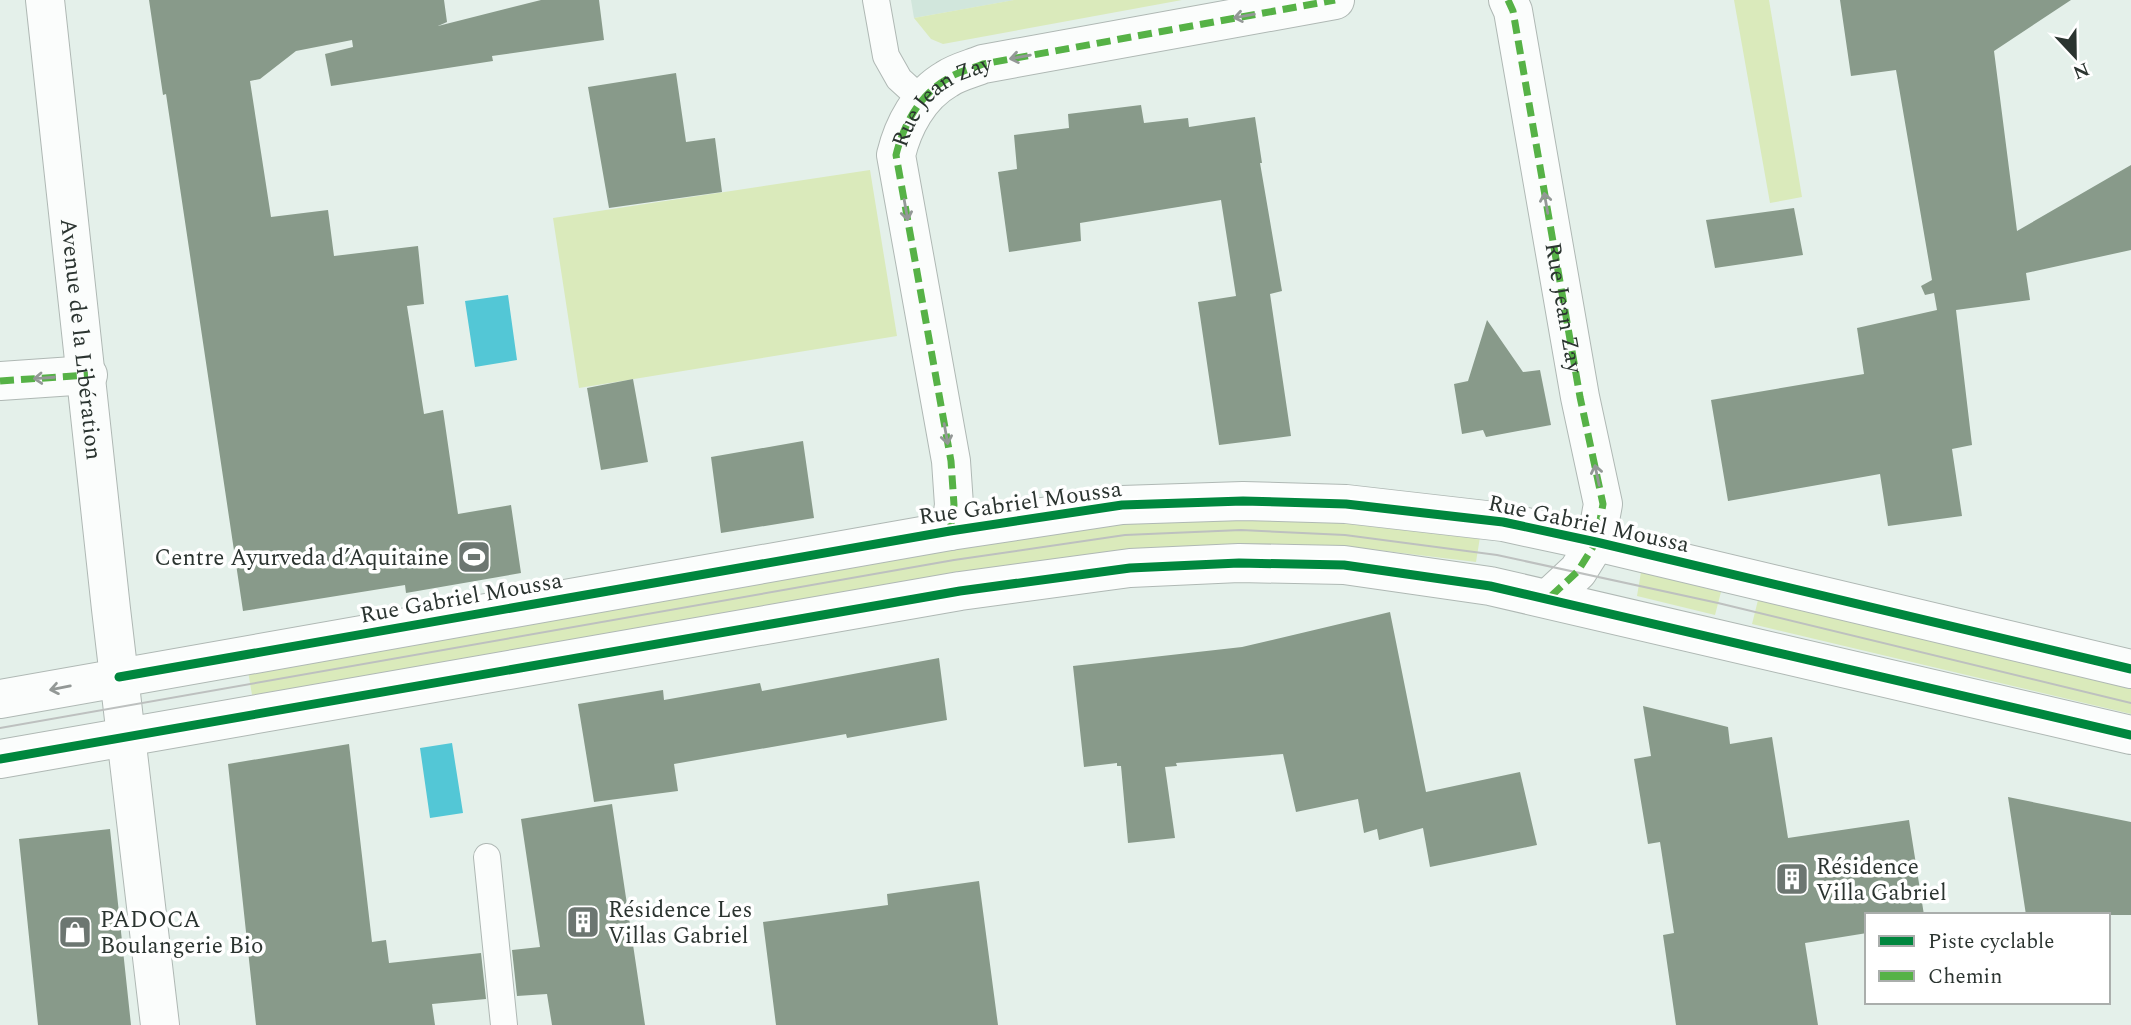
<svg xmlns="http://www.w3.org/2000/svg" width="2131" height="1025" viewBox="0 0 2131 1025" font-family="Spectral,serif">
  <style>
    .built { fill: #d1e6dc }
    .green { fill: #daeabb }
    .water { fill: #53c7d6 }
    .building { fill: #889a8a }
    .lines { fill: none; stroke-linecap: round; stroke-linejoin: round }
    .service-casing { stroke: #afb8b4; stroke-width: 28 }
    .minor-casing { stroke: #afb8b4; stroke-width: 40 }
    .tertiary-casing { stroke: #afb8b4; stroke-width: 40 }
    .service { stroke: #fbfdfc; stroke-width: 26 }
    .minor { stroke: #fbfdfc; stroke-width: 38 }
    .tertiary { stroke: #fbfdfc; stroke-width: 38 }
    .tram { stroke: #bdc0bf; stroke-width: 2 }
    .quiet { stroke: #56b246; stroke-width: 7; stroke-dasharray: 14 7; stroke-linecap: butt }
    .cycleway-casing { stroke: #fff; stroke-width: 13 }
    .cycleway { stroke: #00873e; stroke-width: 9 }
    .oneway { stroke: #939896 }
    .labels { text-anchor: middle; stroke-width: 7; stroke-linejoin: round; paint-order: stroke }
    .street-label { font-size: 23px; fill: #2b3430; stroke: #fff }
    .poi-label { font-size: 23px; fill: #2b3430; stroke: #fff; text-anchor: start }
  </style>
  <rect width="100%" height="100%" fill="#e4f0ea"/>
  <!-- built -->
  <path class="built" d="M911,0H1015L914,18Z"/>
  <!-- green -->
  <path class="green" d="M1014,0H1182L943,44L931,39L914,18Z
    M1734,0H1769L1802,197L1770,203Z
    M870,170L897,336L579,388L553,218Z
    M1239,517L1345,522L1480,537L1476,562L1344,546L1240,544L1127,549L252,695L248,671L953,547L1122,522Z
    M1641,572L1721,592L1715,615L1637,596Z
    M1758,600L2131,687V714L1752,624Z"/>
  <!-- water -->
  <path class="water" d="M508,295L517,360L475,367L465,301Z
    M452,743L463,813L430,818L420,748Z"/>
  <!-- building -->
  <path class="building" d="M149,0H444L447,22L438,26L541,0H599L604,40L492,56L493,61L331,86L325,54L353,47L352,40L296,51L260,79L250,81L271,217L328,210L334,256L418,246L424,304L407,306L424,414L443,410L458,514L511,505L521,573L406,593L405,585L243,611L166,94L163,95Z
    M1840,0H2071L1994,51L2017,231L2131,165V250L2026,273L2030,300L1956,310L1972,445L1952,449L1962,516L1888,526L1880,474L1728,501L1711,400L1864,374L1857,328L1937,310L1934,293L1925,295L1921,286L1932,280L1896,70L1851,76Z
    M676,73L686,142L715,138L722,192L609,208L588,87Z
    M1141,105L1144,123L1188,118L1189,127L1255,117L1262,163H1260L1282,291L1270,294L1291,436L1219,445L1198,302L1236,296L1221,200L1080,223L1081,241L1009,252L998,172L1017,169L1014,135L1069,128L1068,114Z
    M1794,208L1803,255L1715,268L1706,220Z
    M1487,320L1523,372L1540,370L1551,425L1486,437L1483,430L1462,434L1454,384L1468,381Z
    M633,379L648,462L601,470L587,388Z
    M803,441L814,518L721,533L711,457Z
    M1390,612L1426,792L1520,772L1537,845L1430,867L1423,828L1379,840L1377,829L1364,833L1358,799L1296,812L1283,754L1176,763L1177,766L1165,767L1175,838L1128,843L1121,766H1117V763L1084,767L1073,666L1242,647Z
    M939,658L947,720L847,738L846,734L674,764L678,791L594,802L578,704L663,690L664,700L760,683L762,691Z
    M1643,706L1728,727L1730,744L1772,737L1788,838L1909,820L1924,915H1867V933L1805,943L1818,1025H1676L1663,935L1674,933L1660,842L1648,844L1634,759L1651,756Z
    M349,744L372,942L386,940L389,963L481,953L486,999L432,1004L435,1025H256L228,764Z
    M2008,797L2131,822V915H2026Z
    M612,804L645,1025H552L547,994L517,996L512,950L540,947L521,819Z
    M110,829L131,1025H38L19,839Z
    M979,881L998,1025H776L763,922L888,905L887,894Z"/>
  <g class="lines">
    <defs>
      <path id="service" d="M876,0L886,56L899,79L922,100
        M487,857L504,1025"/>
      <g id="minor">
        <path id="s1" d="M1508,0L1513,11L1580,397L1603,504L1596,542L1578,571L1549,598"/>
        <path d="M0,381L88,375"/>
        <path id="s2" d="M950,531L954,505L951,461L896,155C903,126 919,95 947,79C957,72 971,69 983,64L1335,0"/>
      </g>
      <g id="tertiary">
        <path id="s3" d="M45,0L111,609L160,1025"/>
        <path d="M0,699L950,531L1122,505L1243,501L1346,504L1503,522L1596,542L2131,669"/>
        <path d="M0,759L960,591L1130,568L1239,563L1344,565L1490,586L2131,735"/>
      </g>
    </defs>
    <!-- service casing -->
    <use href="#service" class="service-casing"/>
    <!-- minor casing -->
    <use href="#minor" class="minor-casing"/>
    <!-- tertiary casing -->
    <use href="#tertiary" class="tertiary-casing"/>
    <!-- service -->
    <use href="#service" class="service"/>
    <!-- minor -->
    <use href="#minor" class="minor"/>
    <!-- tertiary -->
    <use href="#tertiary" class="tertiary"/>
    <!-- tram -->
    <path class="tram" d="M0,728L954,560L1125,535L1241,530L1345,535L1497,555L1718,603L2131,703"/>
    <!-- quiet -->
    <path class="quiet" d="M1508,0L1513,11L1580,397L1603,504L1596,542L1578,571L1549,598
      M0,381L88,375
      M950,531L954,505L951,461L896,155C903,126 919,95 947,79C957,72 971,69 983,64L1335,0"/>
    <defs>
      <path id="cycleway" d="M119,677L950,531L1122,505L1243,501L1346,504L1503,522L1596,542L2131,669
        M0,759L960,591L1130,568L1239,563L1344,565L1490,586L2131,735"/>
    </defs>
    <!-- cycleway casing -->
    <use href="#cycleway" class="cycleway-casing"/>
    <!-- cycleway -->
    <use href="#cycleway" class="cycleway"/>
  </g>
  <!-- one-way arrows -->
  <defs><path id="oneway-shaft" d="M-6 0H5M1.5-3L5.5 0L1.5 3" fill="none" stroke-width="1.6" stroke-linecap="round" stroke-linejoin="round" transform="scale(1.75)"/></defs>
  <g class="oneway">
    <use href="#oneway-shaft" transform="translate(1244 16) rotate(170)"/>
    <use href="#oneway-shaft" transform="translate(1020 57) rotate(170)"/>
    <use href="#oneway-shaft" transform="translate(1546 203) rotate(-100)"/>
    <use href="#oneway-shaft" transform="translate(906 210) rotate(80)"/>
    <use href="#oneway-shaft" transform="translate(44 378) rotate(176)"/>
    <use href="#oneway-shaft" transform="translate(946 434) rotate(80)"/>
    <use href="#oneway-shaft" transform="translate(1597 475) rotate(-102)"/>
    <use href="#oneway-shaft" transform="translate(60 688) rotate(169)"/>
  </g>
  <!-- icons -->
  <defs>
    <symbol id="stadium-square" viewBox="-11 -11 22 22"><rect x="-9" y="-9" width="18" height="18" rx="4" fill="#6c7671" stroke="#fff"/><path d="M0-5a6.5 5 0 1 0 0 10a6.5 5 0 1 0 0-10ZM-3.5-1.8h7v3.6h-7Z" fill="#fff"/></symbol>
    <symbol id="building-square" viewBox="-11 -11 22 22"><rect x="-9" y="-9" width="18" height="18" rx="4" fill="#6c7671" stroke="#fff"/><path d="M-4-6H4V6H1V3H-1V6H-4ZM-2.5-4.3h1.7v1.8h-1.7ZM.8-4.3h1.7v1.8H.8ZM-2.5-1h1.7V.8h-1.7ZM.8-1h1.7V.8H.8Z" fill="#fff"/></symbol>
    <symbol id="shop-square" viewBox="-11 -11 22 22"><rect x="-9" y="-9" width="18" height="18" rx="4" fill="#6c7671" stroke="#fff"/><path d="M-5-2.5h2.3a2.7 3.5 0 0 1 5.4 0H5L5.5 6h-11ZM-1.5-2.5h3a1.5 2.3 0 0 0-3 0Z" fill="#fff"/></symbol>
  </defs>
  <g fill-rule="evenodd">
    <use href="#stadium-square" x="455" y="538" width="38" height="38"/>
    <use href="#building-square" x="1773" y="860" width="38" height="38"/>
    <use href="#building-square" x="564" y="903" width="38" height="38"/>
    <use href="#shop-square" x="56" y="913" width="38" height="38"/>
  </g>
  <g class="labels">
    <!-- street labels -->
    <g class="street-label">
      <text dy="8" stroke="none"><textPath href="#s2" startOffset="457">Rue Jean Zay</textPath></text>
      <text dy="8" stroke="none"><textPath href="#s1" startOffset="313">Rue Jean Zay</textPath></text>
      <text dy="8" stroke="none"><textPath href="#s3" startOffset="341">Avenue de la Libération</textPath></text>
      <text transform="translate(1020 502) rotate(-8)" y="8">Rue Gabriel Moussa</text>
      <text transform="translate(1589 523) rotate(12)" y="8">Rue Gabriel Moussa</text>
      <text transform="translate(461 597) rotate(-10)" y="8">Rue Gabriel Moussa</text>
    </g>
    <!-- poi labels -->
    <g class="poi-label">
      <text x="449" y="565" text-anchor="end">Centre Ayurveda d’Aquitaine</text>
      <text x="1816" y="874">Résidence<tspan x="1816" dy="26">Villa Gabriel</tspan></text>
      <text x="608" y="917">Résidence Les<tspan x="608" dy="26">Villas Gabriel</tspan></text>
      <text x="100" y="927">PADOCA<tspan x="100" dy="26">Boulangerie Bio</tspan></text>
    </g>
  </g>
  <!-- legend -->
  <rect x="1865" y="913" width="245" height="91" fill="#ffffff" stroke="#aaaeac" stroke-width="2"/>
  <rect x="1879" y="936" width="35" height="10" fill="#00873e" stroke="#aaaeac" stroke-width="2"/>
  <text x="1928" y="948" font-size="21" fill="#2b3430">Piste cyclable</text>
  <rect x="1879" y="971" width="35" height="10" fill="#56b246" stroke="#aaaeac" stroke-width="2"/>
  <text x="1928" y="983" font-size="21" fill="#2b3430">Chemin</text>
  <!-- north arrow -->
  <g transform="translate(2075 56) rotate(158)" stroke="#ffffff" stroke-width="5" paint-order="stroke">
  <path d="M0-5L12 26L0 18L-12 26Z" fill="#2b3430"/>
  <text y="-10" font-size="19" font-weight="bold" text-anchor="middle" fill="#2b3430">N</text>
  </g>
</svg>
